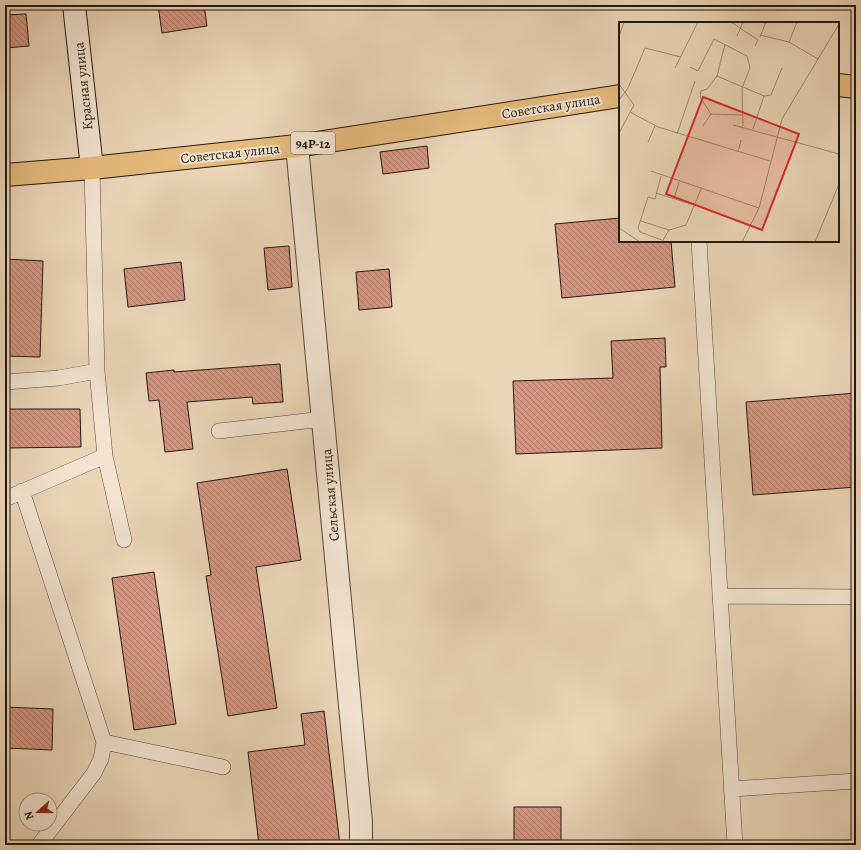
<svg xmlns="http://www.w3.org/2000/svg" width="861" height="850" viewBox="0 0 861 850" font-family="Alegreya,serif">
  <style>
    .building { fill: url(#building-back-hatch); stroke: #23170e }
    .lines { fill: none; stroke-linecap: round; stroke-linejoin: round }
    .lane-casing { stroke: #554738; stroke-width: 16 }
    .street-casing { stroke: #554738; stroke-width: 24 }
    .secondary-casing { stroke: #23170e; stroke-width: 24 }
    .primary-casing { stroke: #23170e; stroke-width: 24 }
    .lane { stroke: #f2e4d1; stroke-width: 15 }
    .street { stroke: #f2e4d1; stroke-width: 22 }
    .secondary { stroke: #f2e4d1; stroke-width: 22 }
    .primary { stroke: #e6bb7c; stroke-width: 22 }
    .labels { text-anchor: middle; stroke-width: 4; stroke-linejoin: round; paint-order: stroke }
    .shield { fill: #f2e4d1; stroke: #615448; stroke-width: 1 }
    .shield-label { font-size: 13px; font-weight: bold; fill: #23170e }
    .street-label { font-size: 14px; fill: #23170e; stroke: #f2e4d1 }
    .inset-road { fill: none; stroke: #9b8a74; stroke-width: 1 }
    .view { fill: #d62828; fill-opacity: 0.15; stroke: #d62828; stroke-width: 2 }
    .inset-edge { fill: none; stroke: #23170e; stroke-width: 2 }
  </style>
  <defs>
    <pattern id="building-back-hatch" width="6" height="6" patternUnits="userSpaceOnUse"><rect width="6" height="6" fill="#d59581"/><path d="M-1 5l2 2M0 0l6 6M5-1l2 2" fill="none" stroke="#ac7968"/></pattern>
  </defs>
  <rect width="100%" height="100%" fill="#ebd6b8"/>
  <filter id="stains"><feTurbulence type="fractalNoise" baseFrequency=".005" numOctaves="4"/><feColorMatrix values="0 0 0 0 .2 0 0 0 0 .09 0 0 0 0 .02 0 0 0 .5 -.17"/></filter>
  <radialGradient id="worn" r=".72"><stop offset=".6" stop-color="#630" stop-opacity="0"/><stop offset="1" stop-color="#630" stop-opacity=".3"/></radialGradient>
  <!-- building -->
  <path class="building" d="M158,5H204L207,26L162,33Z
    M26,14L29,46L5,48V15Z
    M427,146L429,168L383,174L380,152Z
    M620,218V241H671L675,287L562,298L555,224Z
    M289,246L292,287L268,290L264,248Z
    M5,259L43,261L40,357L5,356Z
    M181,262L185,300L128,307L124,269Z
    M389,269L392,307L359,310L356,272Z
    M665,338L666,367H660L662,448L516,454L513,381L613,378L611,341Z
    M280,364L283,402L253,404L252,397L187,402L193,449L165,452L159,400L149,401L146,373L174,370V372Z
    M856,393V487L753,495L746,402Z
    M5,409H80L81,447L5,448Z
    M287,469L301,560L256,567L277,708L228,716L206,576L211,575L197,483Z
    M154,572L176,724L134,730L112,578Z
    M5,707L53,709L52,750L5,748Z
    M324,711L340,845H259L248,752L305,745L301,714Z
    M514,807H561V845H514Z"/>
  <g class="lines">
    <defs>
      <path id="lane" d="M92,168L97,371L105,456L124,540
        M699,241L735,845
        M5,382L59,378L97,371
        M219,431L323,419
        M22,491L104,742L101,759L94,773L39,845
        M5,499L105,456
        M720,596L856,597
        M104,742L223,767
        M731,789L856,781"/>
      <path id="street" d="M297,146L361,822V845"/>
      <path id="secondary" d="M74,5L92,168"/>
      <path id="primary" d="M838,85L856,87
        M5,175L92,168L297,146L620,96"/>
    </defs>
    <!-- lane casing -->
    <use href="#lane" class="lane-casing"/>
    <!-- street casing -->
    <use href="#street" class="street-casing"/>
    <!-- secondary casing -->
    <use href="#secondary" class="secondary-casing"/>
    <!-- primary casing -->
    <use href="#primary" class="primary-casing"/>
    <!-- lane -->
    <use href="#lane" class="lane"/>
    <!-- street -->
    <use href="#street" class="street"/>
    <!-- secondary -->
    <use href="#secondary" class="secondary"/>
    <!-- primary -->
    <use href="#primary" class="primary"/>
  </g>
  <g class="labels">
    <!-- shield labels -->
    <rect class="shield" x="291" y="132" width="44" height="22" rx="3"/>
    <g class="shield-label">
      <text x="313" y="148">94Р-12</text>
    </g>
    <!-- street labels -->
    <g class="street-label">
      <text transform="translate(83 86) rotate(-96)" y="5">Красная улица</text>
      <text transform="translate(551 106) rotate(-9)" y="5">Советская улица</text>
      <text transform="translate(230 153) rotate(-6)" y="5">Советская улица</text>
      <text transform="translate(330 495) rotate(-95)" y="5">Сельская улица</text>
    </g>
  </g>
  <!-- overview -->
  <g transform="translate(619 22)">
    <rect width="220" height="220" fill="#ebd6b8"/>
    <path class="inset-road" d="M112,0L139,18L136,24M141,13L170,20L199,37M0,14L5,0M118,14L124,0M141,15L147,0M170,20L178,0M106,22L98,54L88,67L82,69L81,75L92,92L124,93M71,45L79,49L95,17L128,34L131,46L123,66L124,104M56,46L79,0M98,54L145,74L134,107M0,62L15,83L0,111M145,74L152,73L163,46M0,78L9,66L26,26L62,35M11,90L39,105L151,139M114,103L220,132M84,104L92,92M58,112L76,59M29,120L36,104M119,130L122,118M32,149L140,186M42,154L36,177L29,175L19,206L21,210L43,218M37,171L75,183M55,177L60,160M22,199L50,208M0,206L21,220M43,220L50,208L67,203L82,167M123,220L140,186L163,97L220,2M196,220L220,162"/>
    <path class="view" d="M84,75L180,112L143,208L47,172Z"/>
    <rect width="220" height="220" class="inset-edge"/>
  </g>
  <!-- margin -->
  <rect width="861" height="850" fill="none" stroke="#ebd6b8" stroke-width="20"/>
  <rect x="6" y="6" width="849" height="838" fill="none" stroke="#23170e" stroke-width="2"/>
  <rect x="10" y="10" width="841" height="830" fill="none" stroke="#23170e"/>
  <!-- north arrow -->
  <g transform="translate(38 812) rotate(249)"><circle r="19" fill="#f2e4d1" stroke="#9f9283"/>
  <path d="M0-3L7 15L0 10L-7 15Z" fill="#8f2418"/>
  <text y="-6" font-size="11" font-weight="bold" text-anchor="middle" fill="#23170e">N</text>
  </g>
  <rect width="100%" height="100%" filter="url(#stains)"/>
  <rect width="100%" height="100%" fill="url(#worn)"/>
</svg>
